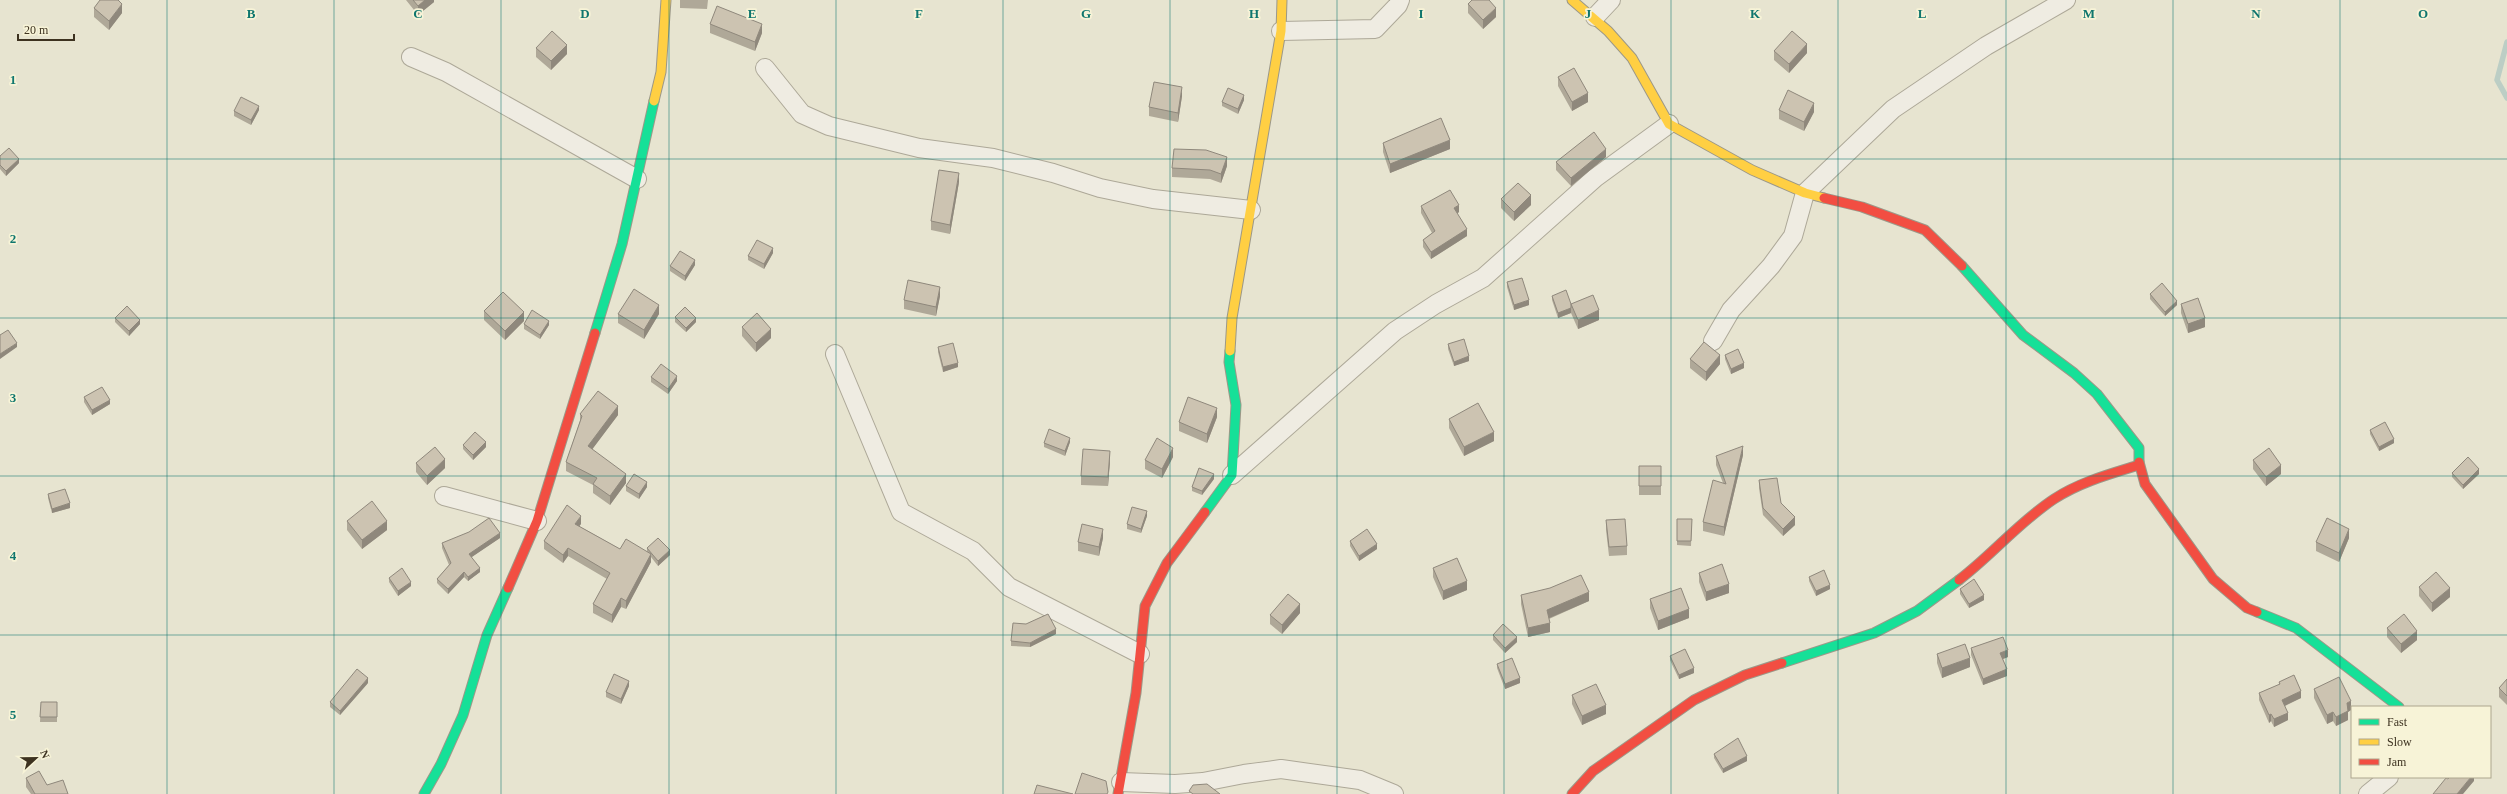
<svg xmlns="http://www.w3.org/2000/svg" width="2507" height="794" viewBox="0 0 2507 794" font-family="'Times New Roman',serif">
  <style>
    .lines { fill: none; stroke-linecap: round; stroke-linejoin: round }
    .stream { stroke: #bccec5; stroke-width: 5.5 }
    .street-casing { stroke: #ada898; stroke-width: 20 }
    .fast-casing { stroke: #9c9888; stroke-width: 11 }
    .slow-casing { stroke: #9c9888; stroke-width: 11 }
    .jam-casing { stroke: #9c9888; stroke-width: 11 }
    .street { stroke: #efece2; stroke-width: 18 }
    .fast { stroke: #16e098; stroke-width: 9 }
    .slow { stroke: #ffcf43; stroke-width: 9 }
    .jam { stroke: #f24e42; stroke-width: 9 }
    .wall { fill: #afa898 }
    .shaded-wall { fill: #8f887c }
    .building { fill: #ccc3b1; stroke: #8f887c }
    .grid { fill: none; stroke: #0f766e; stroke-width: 1; stroke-opacity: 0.55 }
    .grid-label { font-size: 13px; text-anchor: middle; font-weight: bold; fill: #0f766e; stroke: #f7f3d7; stroke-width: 3.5; stroke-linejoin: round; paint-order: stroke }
  </style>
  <rect width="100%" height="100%" fill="#e7e4d0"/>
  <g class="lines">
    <!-- stream -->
    <path class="stream" d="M2507,42L2497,80L2507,98"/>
    <defs>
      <path id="street" d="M1595,17L1611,0
        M1281,31L1375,29L1398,5L1400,0
        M411,57L446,72L637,179
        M765,68L802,114L829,126L919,148L993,158L1053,173L1100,188L1153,199L1251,210
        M1713,341L1731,310L1771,266L1793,236L1805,193L1893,109L1986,46L2066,0
        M835,354L901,512L973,551L1009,587L1140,654
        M1232,475L1395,331L1436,304L1483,278L1595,178L1669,124
        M444,496L537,521
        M1121,782L1175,784L1203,782L1244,774L1281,769L1360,780L1394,794
        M2368,794L2389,777"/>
      <path id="fast" d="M1962,266L2023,335L2074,373L2097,394L2139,448V462
        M595,333L622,244L654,101
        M1205,512L1232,475L1236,405L1229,362L1230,351
        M2257,612L2296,628L2399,707
        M1782,663L1874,633L1917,611L1959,580
        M424,794L441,764L463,715L487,635L508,588"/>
      <path id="slow" d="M1572,0L1608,31L1632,58L1669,124L1752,170L1805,193L1824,198
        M654,101L661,72L666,0
        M1230,351L1232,318L1281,31L1282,0"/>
      <path id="jam" d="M1824,198L1862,207L1925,230L1962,266
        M2139,462L2145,484L2213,579L2247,608L2257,612
        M1959,580C1992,555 2019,522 2054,499C2080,482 2110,474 2139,465
        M508,588L537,521L595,333
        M1118,794L1136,693L1145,606L1167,563L1205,512
        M1572,794L1593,771L1694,700L1745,675L1782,663"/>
    </defs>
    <!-- street casing -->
    <use href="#street" class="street-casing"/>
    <!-- fast casing -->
    <use href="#fast" class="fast-casing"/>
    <!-- slow casing -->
    <use href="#slow" class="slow-casing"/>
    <!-- jam casing -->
    <use href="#jam" class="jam-casing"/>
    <!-- street -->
    <use href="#street" class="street"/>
    <!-- fast -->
    <use href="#fast" class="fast"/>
    <!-- slow -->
    <use href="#slow" class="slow"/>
    <!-- jam -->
    <use href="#jam" class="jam"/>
  </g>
  <!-- wall -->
  <path class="wall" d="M406,0H434V2L418,15Z
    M680,0H708L707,9L680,8Z
    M1468,4L1496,17L1483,29L1468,13Z
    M94,8L122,13L109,30L94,17Z
    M710,24L762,33L755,51L710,33Z
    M536,48L567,54L551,70L536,57Z
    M1774,51L1807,53L1789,73L1774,60Z
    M1558,77L1588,102L1572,111L1558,86Z
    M1182,96L1178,122L1149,116V107Z
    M1244,100L1238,114L1222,106V102Z
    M259,110L251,125L234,116V111Z
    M1779,110L1814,112L1804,131L1779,119Z
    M1383,143L1450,149L1390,173L1383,152Z
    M0,156L19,163L6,176L0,169Z
    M1606,157L1571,186L1556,170V162Z
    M1227,166L1221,183L1210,179L1172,177V168Z
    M959,182L950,234L931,230V221Z
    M1501,199L1531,205L1514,221L1501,208Z
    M1421,206L1459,212L1457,214L1467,236L1431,259L1423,247V240L1432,233L1421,213Z
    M773,253L764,269L748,260V256Z
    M695,265L685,281L670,271V266Z
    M1507,282L1529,305L1514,310L1507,287Z
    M2150,294L2177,305L2165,316L2150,299Z
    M940,296L936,316L904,309V300Z
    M1552,296L1571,304L1599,320L1578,329L1571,313L1558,318L1552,300Z
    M2181,304L2205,327L2188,333L2181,313Z
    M484,311L524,321L505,340L484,320Z
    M618,314H659L644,339L618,323Z
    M675,317L696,322L686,332L675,322Z
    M115,318L140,324L129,336L115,322Z
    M524,324L549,325L540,339L524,329Z
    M742,327L771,338L756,352L742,336Z
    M1448,344L1469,361L1454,366L1448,349Z
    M938,347L958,367L943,372L938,352Z
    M1725,355L1744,368L1731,374L1725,359Z
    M1690,359L1720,364L1706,381L1690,368Z
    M651,377L677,381L668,394L651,382Z
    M84,397L110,404L92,415L84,402Z
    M580,414L618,415L592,449L626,483L610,505L593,493V485L566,471V462L580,421Z
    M1217,417L1207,443L1179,431V422Z
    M1449,419L1494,441L1464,456L1449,428Z
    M2370,430L2394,443L2379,451L2370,434Z
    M1070,442L1065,456L1044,447V443Z
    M463,445L486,447L473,460L463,449Z
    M1743,455L1724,536L1703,531V522L1723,483L1716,465V456Z
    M1173,457L1162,478L1145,469V460Z
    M1110,460L1108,486L1081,485V476Z
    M2253,460L2281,474L2266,486L2253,469Z
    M416,463L445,468L427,485L416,472Z
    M1639,466H1661V495H1639Z
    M2452,473L2479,474L2463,489L2452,477Z
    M1214,479L1202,495L1192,491V487Z
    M1759,480L1781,503L1795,525L1783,536L1763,515L1759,488Z
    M626,486L647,487L639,499L626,491Z
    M48,494L70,508L52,513L48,498Z
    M1147,516L1141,533L1127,529V524Z
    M1677,519H1692L1691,546L1677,545Z
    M1606,520L1627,546V555L1609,556L1606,530Z
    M347,521L387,530L362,549L347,530Z
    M581,524L579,526L620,549L647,551V548L670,555L658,566L651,557V562L626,609L621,607L612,623L593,613V604L607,579L568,556L563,563L544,549V541Z
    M500,538L471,557L480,572L468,581L464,577L448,594L437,583V579L449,565L442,548V543Z
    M1103,538L1099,556L1078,551V542Z
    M2349,538L2339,562L2316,551V542Z
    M1350,541L1377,549L1359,561L1350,546Z
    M1433,568L1467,590L1443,600L1433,577Z
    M1699,573L1729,593L1706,601L1699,582Z
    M1809,577L1830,589L1816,596L1809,581Z
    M389,578L411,586L398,596L389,582Z
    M2419,587L2450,597L2432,612L2419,596Z
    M1960,589L1984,600L1969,608L1960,594Z
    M1521,595L1589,601L1549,619L1550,632L1528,637L1521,604Z
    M1650,599L1689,618L1658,630L1650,608Z
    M1300,613L1282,634L1270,624V615Z
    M2387,628L2417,640L2401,653L2387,637Z
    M1056,634L1030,647L1011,646V641Z
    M1493,635L1517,642L1505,653L1493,640Z
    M1971,648L2008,657L2003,659L2007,676L1983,685L1971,655Z
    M1937,654L1970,667L1942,678L1937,663Z
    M1670,656L1694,673L1679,679L1670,660Z
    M1497,664L1520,683L1505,689L1497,668Z
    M2507,679V705L2499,697V688Z
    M2279,682L2301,698L2285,706L2288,720L2274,727L2271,721L2269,723L2259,700V693L2279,685Z
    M368,683L340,715L330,707V702Z
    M629,686L621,704L606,697V692Z
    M2314,689L2351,710L2348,712V720L2336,726L2333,721L2327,724L2314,698Z
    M1572,695L1606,714L1582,725L1572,704Z
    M41,702H57V722H40Z
    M1714,754L1747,761L1723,773L1714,758Z
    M26,778L68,794H31L26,787Z"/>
  <!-- shaded-wall -->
  <path class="shaded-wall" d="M425,0H434V2L418,15V6Z
    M122,4V13L109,30V21Z
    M1496,8V17L1483,29V20Z
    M762,24V33L755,51V42Z
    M1807,44V53L1789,73V64Z
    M567,45V54L551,70V61Z
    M1182,87V96L1178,122V113Z
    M1588,93V102L1572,111V102Z
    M1244,95V100L1238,114V109Z
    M1814,103V112L1804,131V122Z
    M259,106V110L251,125V120Z
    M1450,140V149L1390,173V164Z
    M1606,149V157L1571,186V178Z
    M1227,157V166L1221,183V174Z
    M19,159V163L6,176V171Z
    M959,173V182L950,234V225Z
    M1531,195V205L1514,221V212Z
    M1459,205V212L1454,215V208Z
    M1467,229V236L1431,259V252Z
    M773,248V253L764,269V264Z
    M695,260V265L685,281V276Z
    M940,287V296L936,316V307Z
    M1529,300V305L1514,310V305Z
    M2177,301V305L2165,316V312Z
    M659,305V314L644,339V330Z
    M1571,308V313L1558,318V313Z
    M1599,310V320L1578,329V320Z
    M524,312V321L505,340V331Z
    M696,318V322L686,332V328Z
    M2205,318V327L2188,333V324Z
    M140,320V324L129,336V331Z
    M549,321V325L540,339V335Z
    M771,329V338L756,352V343Z
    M17,343V347L0,359V354Z
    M1720,355V364L1706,381V372Z
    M1469,356V361L1454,366V362Z
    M958,363V367L943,372V367Z
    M1744,363V368L1731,374V369Z
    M677,376V381L668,394V389Z
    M110,400V404L92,415V410Z
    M618,406V415L588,455V446Z
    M1217,408V417L1207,443V434Z
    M1494,432V441L1464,456V447Z
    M1070,438V442L1065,456V451Z
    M2394,439V443L2379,451V447Z
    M486,442V447L473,460V455Z
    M1743,446V455L1724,536V527Z
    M1173,448V457L1162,478V469Z
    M1110,451V460L1108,486V477Z
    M445,459V468L427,485V476Z
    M2281,465V474L2266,486V477Z
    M2479,469V474L2463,489V485Z
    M626,474V483L610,505V496Z
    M1214,474V479L1202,495V491Z
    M647,482V487L639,499V494Z
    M70,503V508L52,513V509Z
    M1147,511V516L1141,533V529Z
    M581,516V524L575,532V524Z
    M1795,517V525L1783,536V529Z
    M387,521V530L362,549V540Z
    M1103,529V538L1099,556V547Z
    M2349,529V538L2339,562V553Z
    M500,533V538L469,559V554Z
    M1377,544V549L1359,561V556Z
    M568,548V556L563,563V555Z
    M670,550V555L658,566V561Z
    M651,554V562L626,609V601Z
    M480,568V572L468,581V577Z
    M464,572V577L448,594V589Z
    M1467,581V590L1443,600V591Z
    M411,582V586L398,596V591Z
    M1729,584V593L1706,601V592Z
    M1830,585V589L1816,596V591Z
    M2450,588V597L2432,612V603Z
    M1589,592V601L1547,619V610Z
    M1984,595V600L1969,608V604Z
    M621,598V607L612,623V615Z
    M1300,604V613L1282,634V625Z
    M1689,609V618L1658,630V621Z
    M1550,623V632L1528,637V628Z
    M1056,629V634L1030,647V643Z
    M2417,631V640L2401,653V644Z
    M1517,637V642L1505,653V648Z
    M2008,650V657L2000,660V653Z
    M1970,658V667L1942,678V668Z
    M1694,668V673L1679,679V675Z
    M2007,669V676L1983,685V679Z
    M368,678V683L340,715V711Z
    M1520,678V683L1505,689V684Z
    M629,681V686L621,704V699Z
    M2301,691V698L2282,707V700Z
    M2351,701V710L2348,712V720L2336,726V717L2347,703Z
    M1606,705V714L1582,725V716Z
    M2333,712V721L2327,724V715Z
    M2288,713V720L2274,727V719Z
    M2271,714V721L2269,723V715Z
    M1747,756V761L1723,773V769Z
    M2471,777H2474V781L2463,794H2457Z"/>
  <!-- building -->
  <path class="building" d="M100,0H118L122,4L109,21L94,8Z
    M413,0H425L418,6Z
    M1472,0H1489L1496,8L1483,20L1468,4Z
    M717,6L762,24L755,42L710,24Z
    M552,31L567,45L551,61L536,48Z
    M1792,31L1807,44L1789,64L1774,51Z
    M1574,68L1588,93L1572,102L1558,77Z
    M1154,82L1182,87L1178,113L1149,107Z
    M1228,88L1244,95L1238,109L1222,102Z
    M1788,90L1814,103L1804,122L1779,110Z
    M241,97L259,106L251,120L234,111Z
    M1441,118L1450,140L1390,164L1383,143Z
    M1594,132L1606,149L1571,178L1556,162Z
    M9,148L19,159L6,171L0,165V156Z
    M1174,149L1206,150L1227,157L1221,174L1210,170L1172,168Z
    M939,170L959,173L950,225L931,221Z
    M1518,183L1531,195L1514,212L1501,199Z
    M1450,190L1459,205L1454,208L1467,229L1431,252L1423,240L1435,231L1421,206Z
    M757,240L773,248L764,264L748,256Z
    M680,251L695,260L685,276L670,266Z
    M1522,278L1529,300L1514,305L1507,282Z
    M908,280L940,287L936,307L904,300Z
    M2162,283L2177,301L2165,312L2150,294Z
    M634,289L659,305L644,330L618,314Z
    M1566,290L1571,304V308L1558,313L1552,296Z
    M503,292L524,312L505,331L484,311Z
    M1593,295L1599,310L1578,320L1571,304Z
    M2198,298L2205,318L2188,324L2181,304Z
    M127,306L140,320L129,331L115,318Z
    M685,307L696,318L686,328L675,317Z
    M532,310L549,321L540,335L524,324Z
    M757,313L771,329L756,343L742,327Z
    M8,330L17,343L0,354V335Z
    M1464,339L1469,356L1454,362L1448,344Z
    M1704,342L1720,355L1706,372L1690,359Z
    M953,343L958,363L943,367L938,347Z
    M1738,349L1744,363L1731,369L1725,355Z
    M661,364L677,376L668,389L651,377Z
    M102,387L110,400L92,410L84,397Z
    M598,391L618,406L588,446L626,474L610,496L593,484L597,478L566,462L582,416L580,414Z
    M1188,397L1217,408L1207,434L1179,422Z
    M1478,403L1494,432L1464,447L1449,419Z
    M2385,422L2394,439L2379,447L2370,430Z
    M1049,429L1070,438L1065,451L1044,443Z
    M475,432L486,442L473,455L463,445Z
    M1157,438L1173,448L1162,469L1145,460Z
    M1743,446L1724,527L1703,522L1713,480L1726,484L1716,456Z
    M435,447L445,459L427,476L416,463Z
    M2269,448L2281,465L2266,477L2253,460Z
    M1083,449L1110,451L1108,477L1081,476Z
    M2468,457L2479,469L2463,485L2452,473Z
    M1639,466H1661V486H1639Z
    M1199,468L1214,474L1202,491L1192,487Z
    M634,474L647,482L639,494L626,486Z
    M1777,478L1781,503L1795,517L1783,529L1763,508L1759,480Z
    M65,489L70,503L52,509L48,494Z
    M372,501L387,521L362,540L347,521Z
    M567,505L581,516L575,524L620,549L626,539L651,554L626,601L621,598L612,615L593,604L610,573L568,548L563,555L544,541Z
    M1132,507L1147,511L1141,529L1127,524Z
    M489,518L500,533L469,554L480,568L468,577L464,572L448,589L437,579L451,563L442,543L469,532Z
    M2327,518L2349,529L2339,553L2316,542Z
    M1625,519L1627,546L1609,547L1606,520Z
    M1677,519H1692L1691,541H1677Z
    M1082,524L1103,529L1099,547L1078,542Z
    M1367,529L1377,544L1359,556L1350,541Z
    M658,538L670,550L658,561L647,548Z
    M1457,558L1467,581L1443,591L1433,568Z
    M1722,564L1729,584L1706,592L1699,573Z
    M402,568L411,582L398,591L389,578Z
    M1824,570L1830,585L1816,591L1809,577Z
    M2436,572L2450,588L2432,603L2419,587Z
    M1581,575L1589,592L1547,610L1550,623L1528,628L1521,595L1550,588Z
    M1974,579L1984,595L1969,604L1960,589Z
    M1681,588L1689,609L1658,621L1650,599Z
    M1288,594L1300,604L1282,625L1270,615Z
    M1048,614L1056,629L1030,643L1011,641L1013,623L1026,624Z
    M2404,614L2417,631L2401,644L2387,628Z
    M1503,624L1517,637L1505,648L1493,635Z
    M2003,637L2008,650L2000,653L2007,669L1983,679L1971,648Z
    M1965,644L1970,658L1942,668L1937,654Z
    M1685,649L1694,668L1679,675L1670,656Z
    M1512,658L1520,678L1505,684L1497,664Z
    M357,669L368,678L340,711L330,702Z
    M614,674L629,681L621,699L606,692Z
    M2294,675L2301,691L2282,700L2288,713L2274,719L2271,714L2269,715L2259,693L2280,684L2279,682Z
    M2339,677L2351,701L2347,703L2348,711L2336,717L2333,712L2327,715L2314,689Z
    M2507,679V696L2499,688Z
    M1596,684L1606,705L1582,716L1572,695Z
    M41,702H57V717H40Z
    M1738,738L1747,756L1723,769L1714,754Z
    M39,771L47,785L63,780L68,794H35L26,778Z
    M1082,773L1106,781L1108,792L1107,794H1075Z
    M2450,777H2471L2457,794H2433L2446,778L2448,779Z
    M1207,784L1220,794H1193L1189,791L1193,785Z
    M1037,785L1073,794H1034Z"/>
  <!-- grid -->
  <path class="grid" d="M167,0V794M334,0V794M501,0V794M669,0V794M836,0V794M1003,0V794M1170,0V794M1337,0V794M1504,0V794M1671,0V794M1838,0V794M2006,0V794M2173,0V794M2340,0V794M0,159H2507M0,318H2507M0,476H2507M0,635H2507"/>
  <g class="grid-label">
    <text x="251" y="18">B</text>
    <text x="418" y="18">C</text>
    <text x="585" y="18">D</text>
    <text x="752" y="18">E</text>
    <text x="919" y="18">F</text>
    <text x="1086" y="18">G</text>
    <text x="1254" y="18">H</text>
    <text x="1421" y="18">I</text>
    <text x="1588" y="18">J</text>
    <text x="1755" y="18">K</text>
    <text x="1922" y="18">L</text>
    <text x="2089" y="18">M</text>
    <text x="2256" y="18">N</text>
    <text x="2423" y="18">O</text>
    <text x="13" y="84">1</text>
    <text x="13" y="243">2</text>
    <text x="13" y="402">3</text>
    <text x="13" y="560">4</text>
    <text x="13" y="719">5</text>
  </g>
  <!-- legend -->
  <rect x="2351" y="706" width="140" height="72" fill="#f7f3d7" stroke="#ada68e"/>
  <rect x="2359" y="719" width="20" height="6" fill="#16e098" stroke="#ada68e"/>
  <text x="2387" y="726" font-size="12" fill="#3d3220">Fast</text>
  <rect x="2359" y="739" width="20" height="6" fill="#ffcf43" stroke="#ada68e"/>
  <text x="2387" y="746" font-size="12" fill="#3d3220">Slow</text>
  <rect x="2359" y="759" width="20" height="6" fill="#f24e42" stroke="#ada68e"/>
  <text x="2387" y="766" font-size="12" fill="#3d3220">Jam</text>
  <!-- north arrow -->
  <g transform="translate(36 758) rotate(68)" stroke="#f7f3d7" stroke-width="3" paint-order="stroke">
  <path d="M0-3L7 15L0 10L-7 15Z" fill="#3d3220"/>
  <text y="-6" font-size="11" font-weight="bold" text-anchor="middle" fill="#3d3220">N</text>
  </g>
  <!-- scale -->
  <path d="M18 34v6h56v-6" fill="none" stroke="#3d3220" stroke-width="2"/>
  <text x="24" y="34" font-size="12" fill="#3d3220" stroke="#f7f3d7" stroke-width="3" paint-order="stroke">20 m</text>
</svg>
